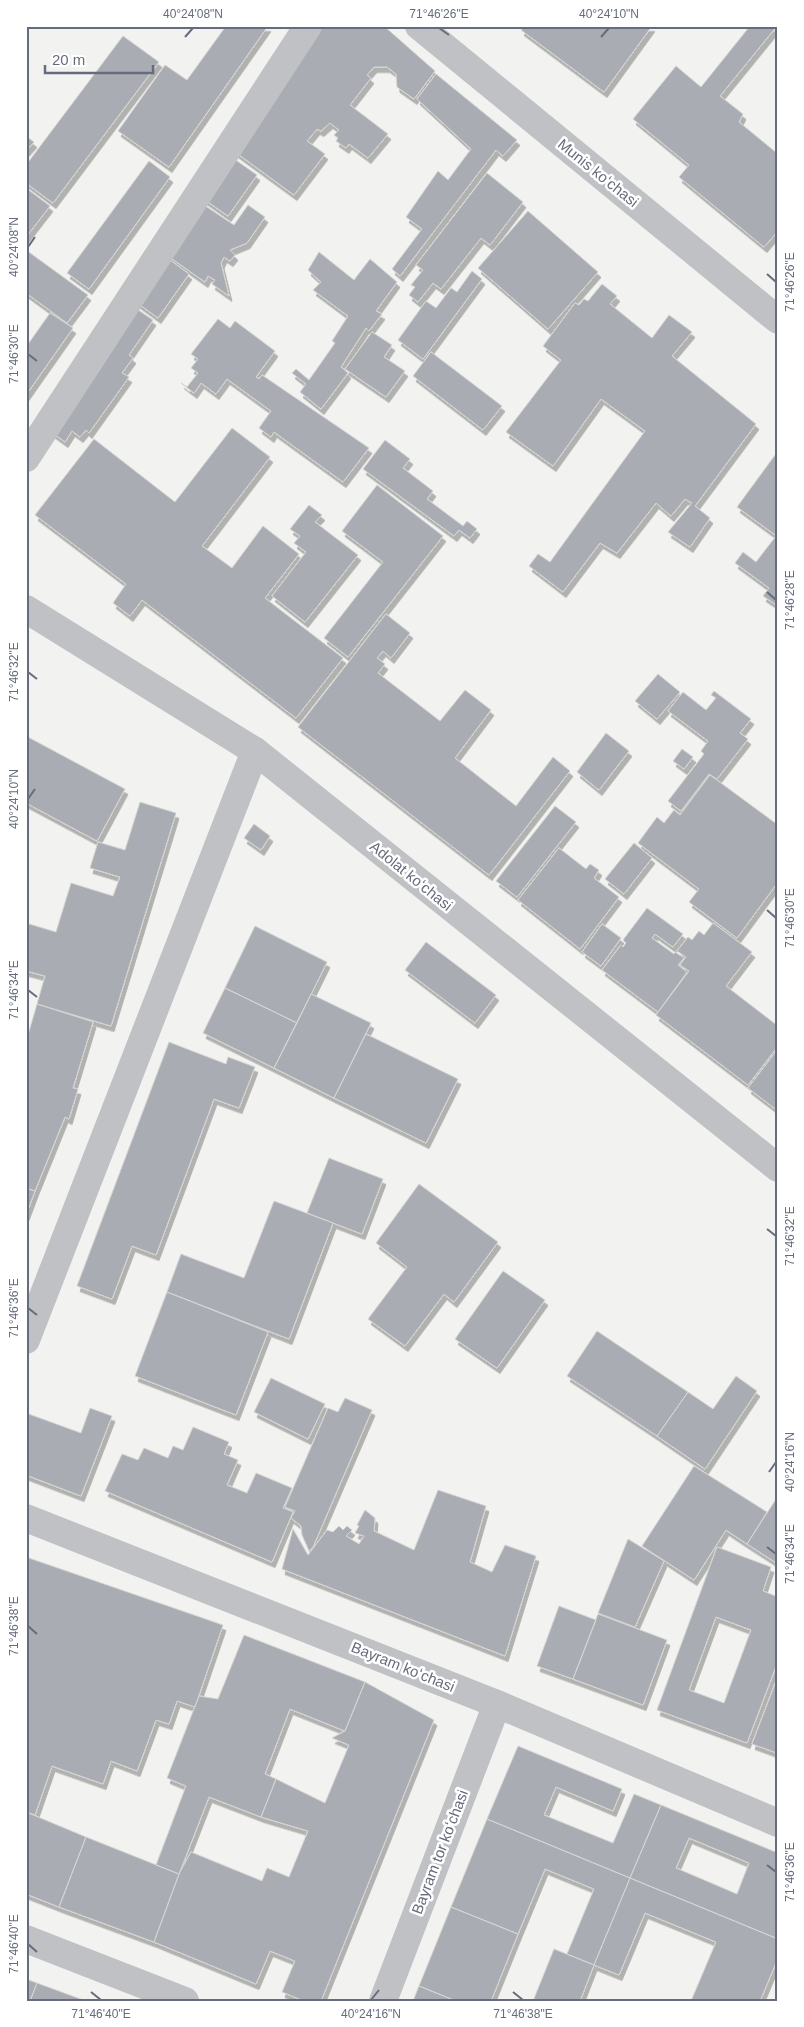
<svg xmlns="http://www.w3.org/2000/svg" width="804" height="2027" viewBox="0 0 804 2027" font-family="Helvetica,sans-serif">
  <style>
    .building { fill: #a9acb3; stroke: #d4d4d3; fill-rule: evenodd; filter: url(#shadow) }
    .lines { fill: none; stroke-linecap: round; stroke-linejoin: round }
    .minor { stroke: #c0c1c5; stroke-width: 28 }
    .tertiary { stroke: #c0c1c5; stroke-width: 28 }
    .ticks { fill: none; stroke: #666c7d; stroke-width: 2 }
    .labels { text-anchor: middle; stroke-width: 5; stroke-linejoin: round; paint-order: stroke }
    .street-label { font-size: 15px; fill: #666c7d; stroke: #fff }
    .neatline { fill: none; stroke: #666c7d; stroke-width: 2 }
    .ticks-label { font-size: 12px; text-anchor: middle; fill: #666c7d }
  </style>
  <defs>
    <filter id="shadow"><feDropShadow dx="3" dy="5.5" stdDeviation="0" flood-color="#0004"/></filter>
  </defs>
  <rect width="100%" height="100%" fill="#f2f3f0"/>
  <!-- building -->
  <path class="building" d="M226,26H268L169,167L118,131L165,65L187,80Z
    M314,26H384L435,71L414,99L397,87L396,74L387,67H374L367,75L371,78L350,105L388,134L368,158L349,144L346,148L336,141L338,138L334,135L339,130L330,123L321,131L317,129L307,141L325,154L294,195L231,149Z
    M524,26H652L604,92L521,30Z
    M750,26H777L720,96L743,114L739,122L778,154V231L764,247L679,177L689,165L633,119L676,66L701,87Z
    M123,36L159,62L53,203L26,183V165Z
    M436,74L517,140L503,156L496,150L400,276L392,269L422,229L406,217L438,171L448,180L471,149L417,99Z
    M26,136L34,142L26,151Z
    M230,156L257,175L228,216L201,197Z
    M149,161L170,177L89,289L67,273Z
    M487,173L523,202L490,245L481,238L441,289L433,283L418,302L409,295L415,287L411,285L423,270L416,265Z
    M26,188L50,206L26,237Z
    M201,203L234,225L248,205L265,217L247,243L230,250L235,255L230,261L224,257L221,263L229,296L212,284L215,280L208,276L205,282L165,254Z
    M528,211L598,272L548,329L478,268Z
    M26,250L88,295L67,323L26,293Z
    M319,252L354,280L370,259L397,282L376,311L382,314L369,331L366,328L341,367L348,373L321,409L300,392L306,384L292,373L296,369L309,380L335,343L332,341L348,316L313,290L321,282L308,270Z
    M163,255L189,274L158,318L132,299Z
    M472,271L482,279L423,359L398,340L426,301L436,308L451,288L457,292Z
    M602,284L617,296L610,304L652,338L669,315L692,332L672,356L756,424L695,506L710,518L690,547L668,532L692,503L685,499L671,516L656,503L617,553L600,543L563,592L529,566L538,554L550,562L645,431L601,399L553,466L506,432L561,360L543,346L575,303L579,305L584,299L588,301Z
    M131,305L153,320L129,355L133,358L122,373L129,377L89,433L86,430L80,437L72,431L65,442L36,421Z
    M50,313L73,328L26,395V347Z
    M218,319L230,328L235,321L275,351L256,377L259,379L262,375L369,448L343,482L274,432L271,437L259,428L271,411L227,379L216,394L201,383L194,393L181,383L187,387L198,373L191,368L198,359L191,354Z
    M372,332L392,345L384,357L405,371L386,397L345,369Z
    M431,352L502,406L483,430L413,376Z
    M232,428L270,457L202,546L232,568L263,526L299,554L265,598L343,658L296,718L142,600L130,616L113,603L126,584L35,515L94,439L175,502Z
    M385,440L410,459L403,468L433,491L427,499L463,526L467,521L477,529L470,538L459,530L454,536L363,469Z
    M778,451V537L737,507Z
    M377,485L443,536L348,657L324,638L383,562L342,531Z
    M309,505L322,515L315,522L358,555L305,622L272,596L306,552L294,543L300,536L290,529Z
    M776,536L778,537V606L763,596L769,588L735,563L743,552L756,562Z
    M386,614L410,633L391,658L383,651L377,658L385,664L378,673L440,721L465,690L491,710L455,758L516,806L553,757L570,771L489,875L298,727Z
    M658,674L680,692L657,719L635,701Z
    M714,691L751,719L740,733L748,739L717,779L709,774L681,811L668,801L704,754L701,751L708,741L668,711L683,692L706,710L716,698L711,695Z
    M606,733L629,751L599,790L577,772Z
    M26,736L125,789L97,841L26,803Z
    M682,749L693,757L684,769L673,761Z
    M710,775L778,825V882L737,938L689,902L699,889L638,843L657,817L664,823L674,810L680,815Z
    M140,802L176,813L111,1026L37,1004L45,976L26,971V923L56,932L71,883L113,896L120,877L90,868L98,842L125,850Z
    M555,806L576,822L517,897L496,881Z
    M254,824L270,836L261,850L244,838Z
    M634,843L652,858L624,894L605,879Z
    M559,848L586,869L590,864L599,870L594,878L619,897L580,949L518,900Z
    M647,908L683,934L673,947L655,934L652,938L674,954L675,952L684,958L678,965L687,972L658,1012L602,970L621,945L623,947L626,943L623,940Z
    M713,923L752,952L726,986L778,1026V1046L748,1085L656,1015L689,971L680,965L686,957L677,951L688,937L692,940L699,931L704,935Z
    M602,924L621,938L601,966L582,952Z
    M255,926L327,962L297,1023L225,988Z
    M426,942L496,995L475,1023L405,970Z
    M225,988L297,1023L274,1068L203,1033Z
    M311,994L371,1023L334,1098L274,1068Z
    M37,1004L93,1022L73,1088L78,1089L69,1119L65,1117L35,1191L26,1188V1034L28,1035Z
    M366,1034L458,1079L426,1143L334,1098Z
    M169,1042L226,1064L228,1057L255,1067L239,1108L214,1099L156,1255L132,1246L112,1299L77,1286Z
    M778,1049V1111L748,1088Z
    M329,1158L383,1179L362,1234L307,1213Z
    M419,1184L498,1242L454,1302L444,1294L405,1346L368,1319L407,1267L376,1243Z
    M26,1188L35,1191L26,1215Z
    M274,1201L333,1223L289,1339L167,1292L181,1254L244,1278Z
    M503,1271L545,1300L497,1368L455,1339Z
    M167,1292L268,1332L236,1415L135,1376Z
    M597,1331L688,1392L657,1436L567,1376Z
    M736,1376L757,1391L705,1469L657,1436L688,1392L713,1409Z
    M271,1378L325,1404L308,1439L254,1412Z
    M345,1398L372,1410L313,1547L309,1551L302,1535L301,1526L291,1518L295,1511L285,1507L328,1408L338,1412Z
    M90,1408L112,1416L81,1496L26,1475V1413L81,1433Z
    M193,1427L229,1442L224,1454L238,1460L227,1485L247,1493L256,1473L292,1488L283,1508L293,1512L272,1562L105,1491L122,1454L138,1460L144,1448L168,1458L173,1446L183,1450Z
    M694,1466L767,1512L747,1544L726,1530L694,1580L642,1546Z
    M438,1490L486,1506L470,1562L492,1572L505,1545L536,1556L505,1656L282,1569L293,1529L308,1555L327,1530L333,1532L339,1526L343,1530L347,1526L352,1530L346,1536L359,1544L364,1536L355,1533L359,1526L357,1525L365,1510L375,1518L374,1531L414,1550Z
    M778,1496V1564L747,1544Z
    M628,1539L664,1561L635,1627L598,1613Z
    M717,1547L771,1567L763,1591L778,1597V1661L747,1743L657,1710ZM716,1617L751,1630L724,1703L689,1690Z
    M26,1557L223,1625L195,1707L177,1701L169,1724L156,1720L137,1771L111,1761L103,1784L52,1766L35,1815L26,1812Z
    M559,1606L596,1620L573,1679L537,1666Z
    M598,1614L667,1640L643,1705L573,1679Z
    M244,1635L365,1682L345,1731L290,1709L265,1774L276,1779L261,1817L209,1797L179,1874L156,1865L186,1786L167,1778L199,1696L218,1699Z
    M778,1676V1752L777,1753L752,1744Z
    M365,1682L434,1720L321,2001H304L282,1992L295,1961L270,1951L256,1984L154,1942L179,1874L191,1852L262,1881L267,1868L289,1877L308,1831L261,1817L276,1779L325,1803L349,1745L332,1738L345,1731Z
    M518,1746L622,1789L613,1811L556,1787L544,1815L613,1843L634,1794L661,1805L630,1878L487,1819Z
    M661,1805L778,1853V1939L630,1878ZM689,1838L749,1863L737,1894L676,1868Z
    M26,1812L86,1837L59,1907L26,1894Z
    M487,1819L630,1878L594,1965L567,1954L594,1889L545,1869L518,1934L451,1907Z
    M86,1837L179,1874L154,1942L59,1907Z
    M630,1878L778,1939V1958L760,2001H691L716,1942L645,1913L619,1975L594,1965Z
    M451,1907L518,1934L491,2001H456L419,1986Z
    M554,1949L594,1965L580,2001H533Z
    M26,1979L37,1983L30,2001H26Z
    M37,1983L86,2001H30Z
    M419,1986L456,2001H413Z"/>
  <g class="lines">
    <!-- minor -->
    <path class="minor" d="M419,26L778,320
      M26,458L308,26
      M26,1340L255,751
      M26,1518L497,1704L778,1823
      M26,1939L185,2001
      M383,2001L497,1704"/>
    <!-- tertiary -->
    <path class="tertiary" d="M26,609L255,751L778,1168"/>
  </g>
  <!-- ticks -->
  <path class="ticks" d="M439,28L449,35M185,37L193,28M601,37L609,28M28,247L35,237M767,274L776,282M28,354L37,361M767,592L776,600M28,672L37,679M28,799L35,789M767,910L776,918M28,990L37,997M767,1229L776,1236M28,1308L37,1315M769,1472L776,1462M767,1547L776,1554M28,1626L37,1634M767,1865L776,1872M28,1944L37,1952M91,1992L101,2000M513,1992L523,2000M371,2000L379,1990"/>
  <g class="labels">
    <!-- street labels -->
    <g class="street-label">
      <text transform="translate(598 173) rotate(39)" y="5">Munis koʻchasi</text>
      <text transform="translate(411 876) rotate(39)" y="5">Adolat koʻchasi</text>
      <text transform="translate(403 1667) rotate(22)" y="5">Bayram koʻchasi</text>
      <text transform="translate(440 1852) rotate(-69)" y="5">Bayram tor koʻchasi</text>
    </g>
  </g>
  <!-- border -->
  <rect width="804" height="2027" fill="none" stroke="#ffffff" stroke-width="55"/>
  <!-- scale -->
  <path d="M45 65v8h108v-8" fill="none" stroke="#666c7d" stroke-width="2.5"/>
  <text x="52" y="65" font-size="15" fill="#666c7d" stroke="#ffffff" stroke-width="4" paint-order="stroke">20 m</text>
  <rect x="28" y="28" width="748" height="1972" class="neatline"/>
  <g class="ticks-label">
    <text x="193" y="18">40°24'08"N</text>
    <text x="439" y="18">71°46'26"E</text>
    <text x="609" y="18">40°24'10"N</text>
    <text transform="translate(14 247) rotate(-90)" y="4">40°24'08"N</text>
    <text transform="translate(790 282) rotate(-90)" y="4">71°46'26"E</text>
    <text transform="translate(14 354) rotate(-90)" y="4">71°46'30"E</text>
    <text transform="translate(790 600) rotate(-90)" y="4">71°46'28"E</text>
    <text transform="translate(14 672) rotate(-90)" y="4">71°46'32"E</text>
    <text transform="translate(14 799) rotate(-90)" y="4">40°24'10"N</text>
    <text transform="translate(790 918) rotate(-90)" y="4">71°46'30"E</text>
    <text transform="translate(14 990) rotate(-90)" y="4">71°46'34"E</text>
    <text transform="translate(790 1236) rotate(-90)" y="4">71°46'32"E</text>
    <text transform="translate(14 1308) rotate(-90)" y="4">71°46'36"E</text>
    <text transform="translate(790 1462) rotate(-90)" y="4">40°24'16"N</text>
    <text transform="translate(790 1554) rotate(-90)" y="4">71°46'34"E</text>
    <text transform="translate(14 1626) rotate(-90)" y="4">71°46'38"E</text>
    <text transform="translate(790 1872) rotate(-90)" y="4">71°46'36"E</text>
    <text transform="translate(14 1944) rotate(-90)" y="4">71°46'40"E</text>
    <text x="101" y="2018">71°46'40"E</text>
    <text x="371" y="2018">40°24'16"N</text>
    <text x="523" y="2018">71°46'38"E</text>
  </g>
</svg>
